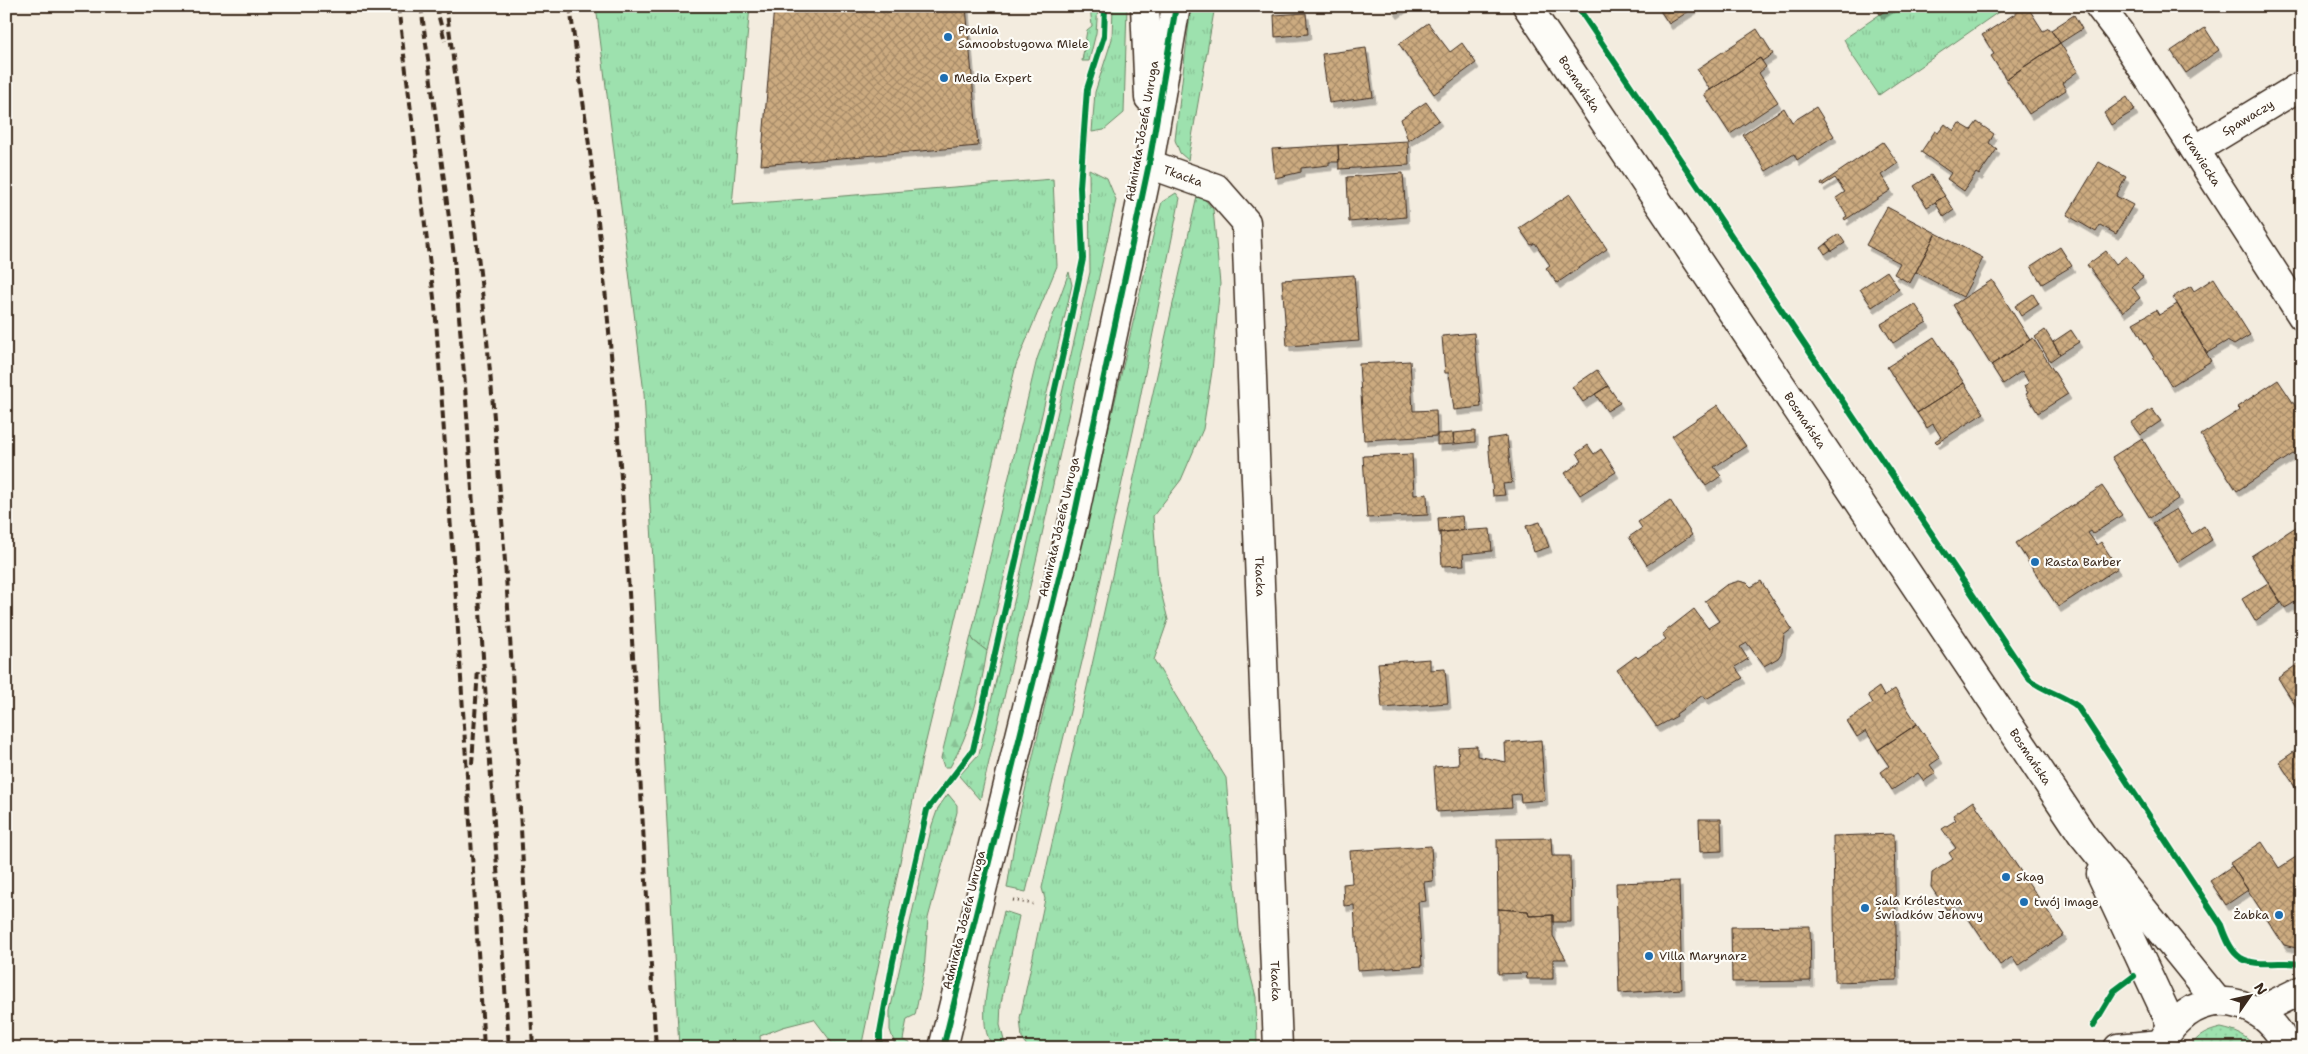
<svg xmlns="http://www.w3.org/2000/svg" width="2308" height="1054" viewBox="0 0 2308 1054" font-family="'Shantell Sans',sans-serif">
  <style>
    .grass { fill: url(#grass-tufts); stroke: #6c8666 }
    .forest { fill: url(#forest-firs); stroke: #6c8666 }
    .garden { fill: url(#garden-dots); stroke: #6c8666 }
    .building { fill: url(#building-cross-hatch); stroke: #3b2a1e; filter: url(#shadow) }
    .lines { fill: none; stroke-linecap: round; stroke-linejoin: round }
    .minor-casing { stroke: #3b2a1e; stroke-width: 31 }
    .path { stroke: #3b2a1e; stroke-width: 3; stroke-dasharray: 1 4; stroke-linecap: butt }
    .minor { stroke: #fdfcf7; stroke-width: 28 }
    .rail { stroke: #3b2a1e; stroke-width: 4; stroke-dasharray: 8 4; stroke-linecap: butt }
    .cycleway-casing { stroke: #fdfcf7; stroke-width: 9 }
    .cycleway { stroke: #00873e; stroke-width: 6 }
    .poi-dot { fill: #1f6fb2; stroke: #fdfcf7; stroke-width: 2 }
    .labels { text-anchor: middle; stroke-width: 4.5; stroke-linejoin: round; paint-order: stroke }
    .poi-label { font-size: 12px; fill: #3b2a1e; stroke: #fdfcf7; text-anchor: start }
    .street-label { font-size: 12px; fill: #3b2a1e; stroke: #fdfcf7 }
  </style>
  <defs>
    <pattern id="grass-tufts" width="24" height="20" patternUnits="userSpaceOnUse" patternTransform="scale(1.25)"><rect width="24" height="20" fill="#9de1ae"/><path d="M3 7l-1-3M5 7V3M7 7l1-3M15 17l-1-3M17 17v-4M19 17l1-3" fill="none" stroke="#88c195"/></pattern>
    <pattern id="forest-firs" width="22" height="20" patternUnits="userSpaceOnUse" patternTransform="scale(1.25)"><rect width="22" height="20" fill="#9de1ae"/><path d="M5 1l3.5 6h-7zM16 11l3.5 6h-7z" fill="#88c195"/></pattern>
    <pattern id="garden-dots" width="8" height="8" patternUnits="userSpaceOnUse" patternTransform="scale(1.25)"><rect width="8" height="8" fill="#9de1ae"/><path d="M2 2h.1M6 6h.1" fill="none" stroke="#88c195" stroke-width="1.8" stroke-linecap="round"/></pattern>
    <pattern id="building-cross-hatch" width="8" height="8" patternUnits="userSpaceOnUse" patternTransform="scale(1.25)"><rect width="8" height="8" fill="#ccab80"/><path d="M0 0l8 8M0 8l8-8" fill="none" stroke="#a78b68"/></pattern>
    <filter id="shadow"><feDropShadow dx="3" dy="5.5" stdDeviation="0" flood-color="#0004"/></filter>
  </defs>
  <rect width="100%" height="100%" fill="#f3ecdf"/>
  <filter id="ink" filterUnits="userSpaceOnUse"><feTurbulence type="fractalNoise" baseFrequency=".02" numOctaves="2"/><feDisplacementMap in="SourceGraphic" scale="10" xChannelSelector="R" yChannelSelector="G"/><feConvolveMatrix kernelMatrix="1 2 1 2 8 2 1 2 1" color-interpolation-filters="sRGB"/></filter>
  <g filter="url(#ink)">
    <!-- grass -->
    <path class="grass" d="M596,6H750L732,205L1053,179L1057,266L1016,365L921,762L861,1048H836L814,1019L783,1027L760,1036L761,1048H679L644,393Z
      M1090,6H1098L1096,33L1089,61H1082L1087,30L1092,26Z
      M1113,6H1127L1124,113L1104,130L1092,132L1095,92L1112,39Z
      M1191,6H1215L1188,160L1180,153L1175,140Z
      M1892,6H2007L1879,95L1852,55L1844,39Z
      M1089,169L1107,178L1116,200L1039,548L980,800L959,776L979,754L1090,272Z
      M1198,192L1213,209L1220,284L1212,371L1203,429L1181,480L1153,516L1158,580L1168,620L1154,660L1226,778L1239,929L1256,997L1257,1045L1028,1048L1022,1038L1020,1018L1045,899L1042,888Z
      M1176,193L1180,198L1135,423L1088,637L1026,892L1007,888L1017,826L1156,223L1162,202Z
      M1069,272L1072,285L987,651L974,641L971,636L1037,359Z
      M948,794L957,805V812L928,918L924,972L915,1015L907,1019L903,1040L910,1043L909,1048H896L890,1030V1011L932,825L938,808Z
      M1004,911L1019,916L1001,1003L1000,1025L1006,1048C1001,1048 995,1049 992,1044C972,1020 998,940 1004,911Z"/>
    <!-- forest -->
    <path class="forest" d="M971,636L974,641L987,651C981,690 970,733 950,767H944L941,758Z"/>
    <!-- garden -->
    <path class="garden" d="M2221,1028C2235,1031 2247,1035 2255,1048H2189C2197,1036 2207,1031 2221,1028Z"/>
    <!-- building -->
    <path class="building" d="M774,6H966L978,146L761,165Z
      M1390,6H1405L1395,13Z
      M1657,6H1697L1669,24Z
      M1875,6H1892L1880,14Z
      M2027,6L2043,31L2049,28L2060,43L2006,79L1991,56L1994,54L1982,35Z
      M1306,13L1308,34L1275,37L1274,15Z
      M2074,15L2082,29L2060,43L2051,30Z
      M1428,23L1450,52L1462,43L1476,63L1434,94L1399,44Z
      M2205,28L2219,50L2186,73L2171,51Z
      M1757,29L1773,54L1762,61L1760,58L1710,90L1697,69Z
      M2060,43L2078,71L2062,83L2066,90L2029,114L2006,79Z
      M1366,48L1373,97L1329,103L1322,54Z
      M1760,58L1766,67L1759,73L1778,102L1730,134L1704,94Z
      M2127,97L2135,110L2111,125L2104,113Z
      M1426,102L1439,120L1408,141L1401,119Z
      M1816,107L1834,136L1797,160L1794,154L1766,171L1743,135L1784,108L1792,122Z
      M1977,122L1994,134L1989,143L1997,149L1979,175L1976,173L1964,191L1947,179L1951,173L1921,152L1935,131L1938,133L1945,124L1954,131L1959,123L1971,130Z
      M1408,141L1409,165L1339,169L1338,145Z
      M1883,142L1898,163L1881,175L1891,190L1845,220L1844,218L1847,216L1836,198L1845,192L1835,178L1822,186L1821,184Z
      M1338,145L1339,162H1329V165L1301,168V172L1275,178L1272,149Z
      M2099,162L2126,177L2116,196L2133,205L2116,234L2100,225L2096,232L2067,215Z
      M1403,173L1406,217L1349,222L1347,177Z
      M1931,175L1945,196L1927,207L1914,186Z
      M1570,194L1607,249L1557,283L1546,268L1550,265L1535,243L1531,245L1519,228Z
      M1945,196L1954,210L1944,217L1935,202Z
      M1887,207L1936,233L1910,283L1894,274L1900,263L1866,245Z
      M1936,233L1983,258L1963,297L1916,272Z
      M1839,234L1845,243L1832,251L1826,243Z
      M1826,244L1831,250L1825,254L1821,248Z
      M2060,247L2072,266L2042,284L2031,266Z
      M2106,251L2116,264L2126,256L2143,277L2132,286L2140,298L2123,312L2087,265Z
      M1887,271L1899,289L1872,307L1860,289Z
      M1354,275L1359,341L1287,346L1282,280Z
      M2214,278L2250,335L2234,345L2227,341L2207,353L2173,297L2191,286L2194,291Z
      M1992,280L2030,340L1991,365L1953,305Z
      M2033,294L2039,304L2021,316L2015,306Z
      M1915,304L1927,322L1893,343L1881,324Z
      M2177,304L2211,361L2171,386L2133,323L2156,310L2159,315Z
      M2045,330L2060,354L2050,361L2035,337Z
      M2071,330L2079,342L2060,354L2053,342Z
      M1474,333L1481,407L1454,410L1449,373H1445L1442,336Z
      M1934,337L1964,383L1917,413L1887,367Z
      M2033,338L2068,394L2038,413L2026,394L2028,393L2024,386L2029,383L2022,371L2003,384L1991,365Z
      M1410,361L1413,411L1436,410L1437,436L1364,440L1359,364Z
      M1597,370L1608,386L1583,402L1572,387Z
      M2278,380L2302,416V448L2237,491L2201,435L2240,410L2237,407Z
      M1964,383L1984,413L1937,443L1935,441L1941,437L1933,424L1927,428L1917,413Z
      M1608,386L1620,403L1607,411L1595,394Z
      M1718,405L1746,446L1714,467L1721,476L1706,486L1672,436Z
      M2152,409L2161,421L2140,435L2131,423Z
      M1475,431V442L1454,444L1453,433Z
      M1453,433L1454,444L1437,445V434Z
      M1507,436L1512,483L1503,484L1505,495L1493,496L1488,439Z
      M2142,438L2179,498L2150,518L2112,457Z
      M1588,445L1594,454L1601,449L1616,472L1580,495L1565,473L1582,461L1577,453Z
      M1412,454L1414,495L1427,494L1428,515L1367,518L1363,456Z
      M2102,486L2122,515L2093,534L2091,531L2088,533L2097,545L2101,542L2118,568L2058,607L2016,543Z
      M1670,500L1692,535L1647,565L1629,537L1642,528L1638,522Z
      M2176,509L2192,534L2204,526L2212,540L2178,562L2153,523Z
      M1462,516L1464,530L1439,533L1438,518Z
      M1540,522L1549,547L1534,552L1526,526Z
      M2302,523V598L2285,608L2251,556Z
      M1490,529L1492,551L1463,554L1464,565L1442,566L1440,532Z
      M1739,581L1747,583L1751,587L1761,581L1792,629L1784,635L1782,652L1778,658L1764,666L1747,643L1740,647L1748,659L1735,667L1743,678L1706,699L1703,695L1676,714L1677,716L1657,727L1617,670L1636,656L1638,658L1666,639L1662,634L1694,609L1708,628L1719,621L1705,601L1726,585Z
      M2268,583L2281,603L2255,621L2242,599Z
      M1430,659V670L1445,669L1448,703L1382,708L1378,663Z
      M2302,661V705L2297,708L2278,678Z
      M1879,687L1884,696L1895,689L1917,724L1878,750L1866,731L1857,737L1847,721L1873,703L1868,695Z
      M1917,724L1940,758L1930,765L1936,773L1924,781L1918,773L1892,790L1881,772L1889,766L1878,750Z
      M1541,740L1545,800L1521,802L1520,794L1511,795L1512,807L1437,812L1434,767L1459,765L1458,747L1477,746V756L1506,762L1505,743Z
      M2298,749L2302,754V790L2299,792L2279,762Z
      M1973,801L2064,935L2018,966L2012,957L2000,965L1958,903L1947,910L1931,887L1932,873L1953,859L1949,853L1956,848L1942,829L1956,820L1953,815Z
      M1699,819H1721L1722,851L1700,852Z
      M1894,834L1897,980L1835,982L1833,836Z
      M1551,838L1552,856H1570L1571,922H1553V915L1529,916L1528,911L1498,909L1497,839Z
      M2262,842L2279,868L2302,853V947L2300,949L2284,945L2230,863Z
      M1431,846L1433,881L1424,882L1426,901L1418,902L1422,966L1358,970L1354,905L1344,906L1343,884L1352,883L1350,851Z
      M2232,866L2248,890L2226,905L2210,881Z
      M1679,881L1682,989L1619,993L1616,883Z
      M1498,909L1528,911L1529,916L1553,915V936L1566,959H1553V979H1527L1526,973L1498,974Z
      M1810,926L1811,981L1732,982L1731,927Z"/>
    <g class="lines">
      <defs>
        <g id="minor">
          <path d="M1145,6L1149,98"/>
          <path id="s1" d="M1527,6L2082,834L2218,1002"/>
          <path id="s2" d="M2099,6L2119,32L2302,316"/>
          <path id="s3" d="M2195,150L2302,85"/>
          <path id="s4" d="M1149,164L1216,188L1246,222L1278,1048"/>
          <path d="M2101,874L2172,1026"/>
          <path d="M2259,1011L2302,990"/>
          <path d="M943,1048L1075,513L1149,164L1176,6"/>
          <path d="M2118,1048L2161,1044"/>
          <path d="M2161,1048C2163,1036 2171,1027 2180,1019C2216,985 2270,1005 2287,1048"/>
        </g>
      </defs>
      <!-- minor casing -->
      <use href="#minor" class="minor-casing"/>
      <!-- path -->
      <path class="path" d="M1013,900L1033,904"/>
      <!-- minor -->
      <use href="#minor" class="minor"/>
      <!-- rail -->
      <path class="rail" d="M398,6L435,306L457,614L484,1048
        M421,6L453,248L465,385L509,1048
        M436,6L445,41
        M446,6C462,124 478,242 489,361C510,589 520,819 533,1048
        M570,6C578,69 588,131 595,194C627,477 638,763 656,1048
        M472,764L478,669"/>
      <defs>
        <path id="cycleway" d="M1577,6L2030,680C2044,691 2062,695 2077,706L2221,925C2233,960 2242,965 2279,963C2286,963 2295,962 2302,965
          M2093,1026L2114,991L2134,976
          M880,1048V1032L893,961L927,810L973,750L1067,336L1083,259L1080,187L1087,89L1104,36L1105,6
          M943,1048L1075,513L1149,164L1176,6"/>
      </defs>
      <!-- cycleway casing -->
      <use href="#cycleway" class="cycleway-casing"/>
      <!-- cycleway -->
      <use href="#cycleway" class="cycleway"/>
    </g>
  </g>
  <!-- markers -->
  <g class="poi-dot">
    <circle cx="948" cy="37" r="5"/>
    <circle cx="944" cy="78" r="5"/>
    <circle cx="2035" cy="562" r="5"/>
    <circle cx="2006" cy="877" r="5"/>
    <circle cx="2024" cy="902" r="5"/>
    <circle cx="1865" cy="908" r="5"/>
    <circle cx="2279" cy="915" r="5"/>
    <circle cx="1649" cy="956" r="5"/>
  </g>
  <g class="labels">
    <!-- poi labels -->
    <g class="poi-label">
      <text x="958" y="34">Pralnia<tspan x="958" dy="14">Samoobsługowa Miele</tspan></text>
      <text x="954" y="82">Media Expert</text>
      <text x="2045" y="566">Rasta Barber</text>
      <text x="2016" y="881">Skag</text>
      <text x="1875" y="905">Sala Królestwa<tspan x="1875" dy="14">Świadków Jehowy</tspan></text>
      <text x="2034" y="906">twój image</text>
      <text x="2269" y="919" text-anchor="end">Żabka</text>
      <text x="1659" y="960">Villa Marynarz</text>
    </g>
    <!-- street labels -->
    <g class="street-label">
      <text dy="4" stroke="none"><textPath href="#s1" startOffset="94">Bosmańska</textPath></text>
      <text dy="4" stroke="none"><textPath href="#s3" startOffset="62">Spawaczy</textPath></text>
      <text transform="translate(1142 131) rotate(-80)" y="4">Admirała Józefa Unruga</text>
      <text dy="4" stroke="none"><textPath href="#s2" startOffset="185">Krawiecka</textPath></text>
      <text dy="4" stroke="none"><textPath href="#s4" startOffset="36">Tkacka</textPath></text>
      <text dy="4" stroke="none"><textPath href="#s1" startOffset="499">Bosmańska</textPath></text>
      <text transform="translate(1059 527) rotate(-77)" y="4">Admirała Józefa Unruga</text>
      <text dy="4" stroke="none"><textPath href="#s4" startOffset="471">Tkacka</textPath></text>
      <text dy="4" stroke="none"><textPath href="#s1" startOffset="904">Bosmańska</textPath></text>
      <text transform="translate(964 920) rotate(-76)" y="4">Admirała Józefa Unruga</text>
      <text dy="4" stroke="none"><textPath href="#s4" startOffset="876">Tkacka</textPath></text>
    </g>
  </g>
  <!-- margin -->
  <rect width="2308" height="1054" fill="none" stroke="#fdfcf7" stroke-width="25"/>
  <rect x="12" y="12" width="2283" height="1029" fill="none" stroke="#3b2a1e" stroke-width="2" filter="url(#ink)"/>
  <!-- north arrow -->
  <g transform="translate(2250 996) rotate(56)" stroke="#fdfcf7" stroke-width="4" paint-order="stroke">
  <path d="M0-4L9 19L0 12L-9 19Z" fill="#3b2a1e"/>
  <text y="-8" font-size="14" font-weight="bold" text-anchor="middle" fill="#3b2a1e">N</text>
  </g>
</svg>
